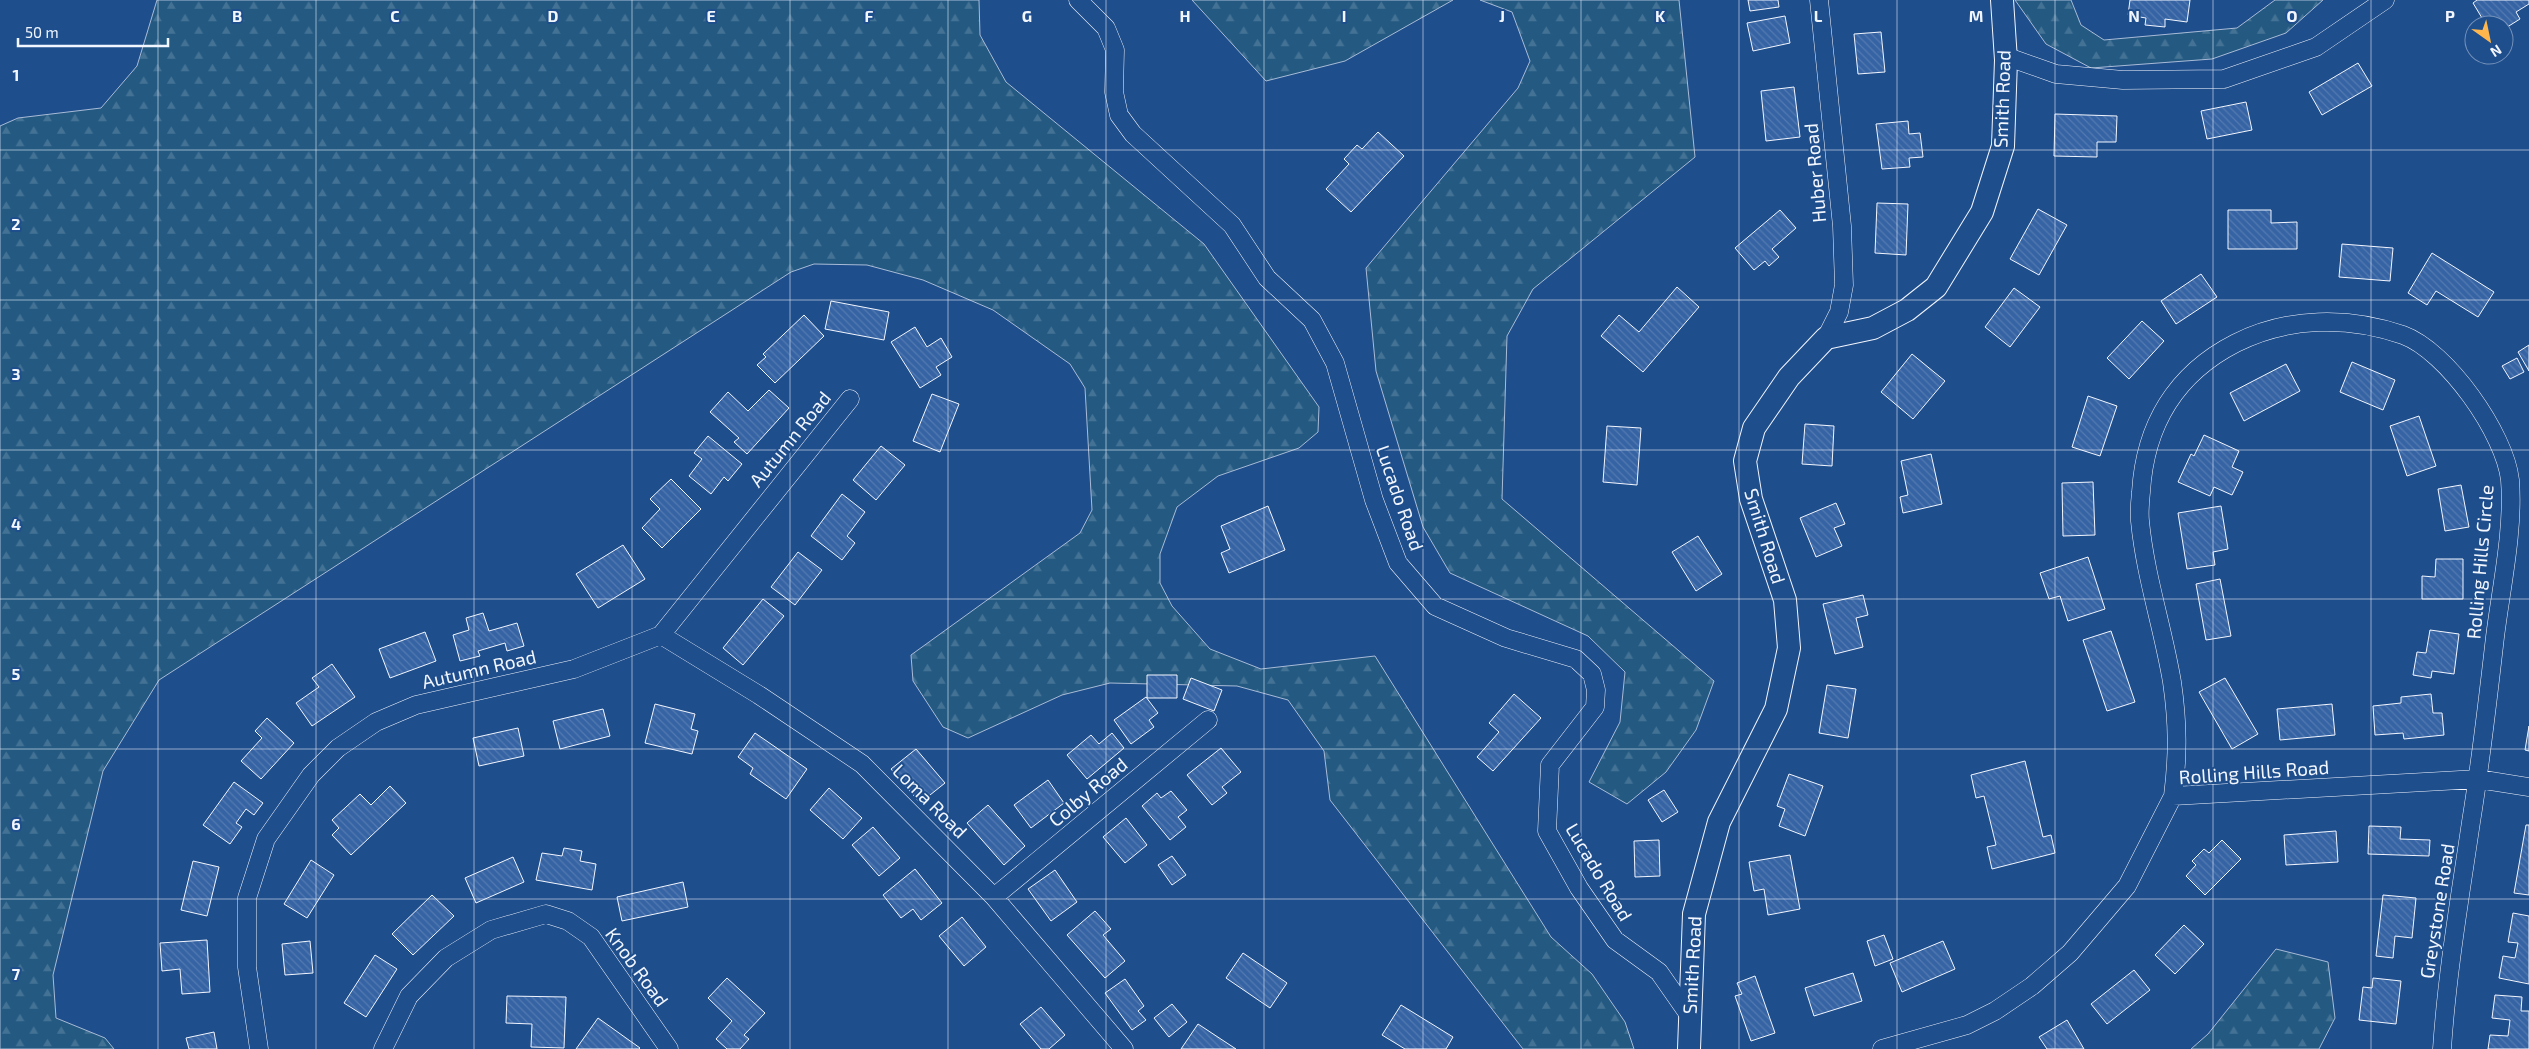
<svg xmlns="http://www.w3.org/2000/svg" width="2529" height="1049" viewBox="0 0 2529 1049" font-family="'Exo 2',sans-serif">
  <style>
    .forest { fill: url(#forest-firs); stroke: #a8bbd7 }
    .building { fill: url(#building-back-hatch); stroke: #f2f6ff }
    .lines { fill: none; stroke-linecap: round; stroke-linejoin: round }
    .minor-casing { stroke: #f2f6ff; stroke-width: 19 }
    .tertiary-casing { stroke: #f2f6ff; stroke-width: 24 }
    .minor { stroke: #1f4e8c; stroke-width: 18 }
    .tertiary { stroke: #1f4e8c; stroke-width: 22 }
    .grid { fill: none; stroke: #f2f6ff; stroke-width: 1; stroke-opacity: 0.55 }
    .labels { text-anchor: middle; stroke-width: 4; stroke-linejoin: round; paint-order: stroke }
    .street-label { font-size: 19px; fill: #f2f6ff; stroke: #1f4e8c }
    .grid-label { font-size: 16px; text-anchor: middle; font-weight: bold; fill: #f2f6ff; stroke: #1f4e8c; stroke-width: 4; stroke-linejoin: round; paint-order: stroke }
  </style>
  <defs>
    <pattern id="forest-firs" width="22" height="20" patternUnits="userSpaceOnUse" patternTransform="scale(1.25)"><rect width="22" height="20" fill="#245a82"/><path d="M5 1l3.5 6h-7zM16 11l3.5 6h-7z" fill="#447295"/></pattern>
    <pattern id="building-back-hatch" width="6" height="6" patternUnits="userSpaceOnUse" patternTransform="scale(1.25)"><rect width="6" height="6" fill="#3563a3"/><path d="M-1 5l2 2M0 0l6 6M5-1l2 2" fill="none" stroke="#537ab1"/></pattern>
  </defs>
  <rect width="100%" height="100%" fill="#1f4e8c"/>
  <!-- forest -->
  <path class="forest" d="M157,0H979L980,35L1006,82L1204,244L1319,407L1318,432L1299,448L1218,476L1177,507L1160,554V583L1172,606L1210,649L1261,669L1375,656L1551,937L1592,974L1625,1022L1634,1049H1523L1330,800L1324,751L1288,700L1237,686L1110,683L1062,695L968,738L943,727L913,681L911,655L1080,533L1092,510L1085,388L1070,364L993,310L923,280L867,265L814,264L791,272L159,680L103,771L53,975L56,1018L105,1038L114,1049H0V126L18,118L101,108L137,66Z
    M1192,0H1453L1345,61L1266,81Z
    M1480,0H1679L1695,157L1533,289L1507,336L1502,499L1714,681L1696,730L1666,772L1627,804L1589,782L1620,722L1625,672L1588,636L1450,573L1423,527L1376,371L1366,268L1518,88L1530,61L1512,12Z
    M2015,0H2071L2081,25L2104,40L2237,28L2275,0H2323L2286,33L2212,59L2091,68L2046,44Z
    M2276,949L2328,962L2335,1018L2319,1049H2191L2208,1034Z"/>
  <!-- building -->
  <path class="building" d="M1748,0H1778L1779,7L1750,11Z
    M2130,0H2190L2187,22L2165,19V27L2145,25L2146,18L2128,15Z
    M2477,0H2529V4L2516,12L2520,19L2504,29V25H2498L2494,18L2485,23L2473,3Z
    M1785,16L1790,43L1753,51L1747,23Z
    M1881,32L1885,72L1858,74L1854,34Z
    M2358,63L2372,86L2322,115L2309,92Z
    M1794,87L1800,137L1766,141L1761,91Z
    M2246,102L2252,130L2207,139L2201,111Z
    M2055,114L2117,116L2116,142H2097V157L2054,156Z
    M1908,121L1909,134L1920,133L1923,157L1909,158L1910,167L1882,169L1876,124Z
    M1378,132L1404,156L1351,212L1326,189L1349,164L1344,159L1357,145L1362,149Z
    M1877,203L1908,204L1906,255L1875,253Z
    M2038,209L2067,225L2039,275L2010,259Z
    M1780,210L1796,228L1772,249L1779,257L1769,266L1765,261L1754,270L1735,248Z
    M2228,210H2271V223L2297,222V249H2228Z
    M2342,244L2393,248L2390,281L2339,277Z
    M2432,253L2494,292L2478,317L2436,291L2427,305L2408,293Z
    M2201,274L2217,297L2176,324L2161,301Z
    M1677,287L1699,307L1643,372L1601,336L1619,315L1639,332Z
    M2014,288L2040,307L2010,347L1985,327Z
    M831,301L889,312L884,340L825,329Z
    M804,315L824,336L775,383L757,365L766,357L763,354Z
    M2142,321L2164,341L2129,379L2107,358Z
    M915,327L927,347L941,338L952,357L936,367L941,375L920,388L891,342Z
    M2529,345V371L2518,352Z
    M1912,354L1945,381L1913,419L1881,392Z
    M2517,358L2524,372L2510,379L2502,366Z
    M2352,362L2395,380L2383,410L2340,392Z
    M2286,364L2300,391L2244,421L2230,393Z
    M769,390L789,408L747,454L734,442L739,438L710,412L728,392L748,411Z
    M932,394L959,404L940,452L913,441Z
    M2088,396L2117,406L2100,456L2072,447Z
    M2419,416L2436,466L2407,476L2390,426Z
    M1805,424L1834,426L1832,466L1802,464Z
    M1607,426L1641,428L1637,485L1603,482Z
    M2204,435L2239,451L2232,467L2243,472L2232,495L2214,487L2210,496L2178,482L2191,454L2194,456Z
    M708,436L742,464L728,481L724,477L711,494L689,476L702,459L694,453Z
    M881,446L905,465L876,500L853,480Z
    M1931,454L1942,504L1903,513L1900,497L1908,495L1901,461Z
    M671,479L701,509L662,548L642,528L660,509L650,499Z
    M2093,482L2095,535L2063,536L2062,483Z
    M2461,485L2469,527L2445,531L2438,489Z
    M842,494L865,512L847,536L855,543L842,560L811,536Z
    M1836,503L1845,524L1834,528L1842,546L1816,557L1800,518Z
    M1268,506L1285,550L1229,573L1221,553L1230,549L1221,526Z
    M2221,506L2228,549L2213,552L2215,565L2187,569L2178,513Z
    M1698,536L1722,574L1696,591L1672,552Z
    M623,545L645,579L598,608L576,574Z
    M798,552L822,570L795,605L771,587Z
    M2088,557L2105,609L2068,621L2060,596L2049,599L2040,573Z
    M2436,559H2463V599H2422V576L2435,577Z
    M2220,579L2231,636L2206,640L2196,584Z
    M1863,595L1868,615L1856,618L1863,647L1835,654L1823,604Z
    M763,599L784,616L743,665L723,648Z
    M483,613L489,631L517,623L524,646L507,651L505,643L478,651L480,656L460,661L453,635L469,630L466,618Z
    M2430,630L2459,634L2454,674L2432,671L2431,678L2413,675L2417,652L2426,653Z
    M2111,631L2135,702L2107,711L2083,640Z
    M425,632L436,661L390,678L379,649Z
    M332,664L355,697L312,726L296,703L319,687L312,678Z
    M1147,675H1177V698H1147Z
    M1191,678L1222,690L1214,711L1183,699Z
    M2225,678L2258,734L2232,749L2199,692Z
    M1827,685L1856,689L1848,738L1819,733Z
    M1514,694L1541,718L1493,771L1477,757L1499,732L1489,723Z
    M2431,694L2433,713H2442L2444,735L2404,739L2403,733L2375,735L2373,706L2401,703V697Z
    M1146,697L1158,713L1149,720L1154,727L1131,744L1114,720Z
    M655,704L695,714L691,729L698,731L692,754L645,743Z
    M2332,704L2335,735L2280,740L2277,709Z
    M603,709L610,736L560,749L553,721Z
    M267,718L294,743L261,779L241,761L262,738L255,731Z
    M2529,726V751L2525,750Z
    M518,728L524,756L479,766L473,738Z
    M755,733L807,769L786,799L750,774L753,768L738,757Z
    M1112,733L1124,748L1087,779L1067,755L1091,735L1099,744Z
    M1221,748L1241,772L1222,787L1227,793L1212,805L1187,775Z
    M916,749L945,783L920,803L891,769Z
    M2025,761L2043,837L2051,835L2055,853L1992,869L1987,847L1996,845L1984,796L1976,798L1971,775Z
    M1789,774L1823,786L1805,836L1779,826L1785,809L1777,806Z
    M1048,780L1064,803L1031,828L1014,805Z
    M234,782L263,803L254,815L246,809L236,823L242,827L230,844L203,825Z
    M390,786L406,803L351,855L332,835L339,828L332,820L360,794L371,805Z
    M829,788L862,818L843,839L810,810Z
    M1664,790L1678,812L1662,822L1648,800Z
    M1171,791L1187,810L1178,817L1186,827L1170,840L1142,806L1157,793L1161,798Z
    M988,805L1025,846L1004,865L967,823Z
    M1126,818L1147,845L1125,863L1103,837Z
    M2526,825H2529V895L2514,893Z
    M2369,826L2401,827L2400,839L2430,840L2429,856L2368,854Z
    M873,827L900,858L879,876L852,845Z
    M2336,831L2338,862L2286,865L2284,835Z
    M1659,840L1660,876L1635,877L1634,841Z
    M2222,840L2241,859L2205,895L2186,876L2196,865L2192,861L2204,849L2209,853Z
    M564,848L582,851L580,861L596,864L592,890L536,880L542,853L562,856Z
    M1790,855L1800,909L1768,915L1764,889L1754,891L1749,862Z
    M1172,856L1186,875L1172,885L1158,865Z
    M513,857L524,882L476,903L465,878Z
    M311,860L334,875L307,918L284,904Z
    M193,861L219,867L207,916L181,910Z
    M915,869L942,903L921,920L913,909L901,918L883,895Z
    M1055,870L1077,902L1051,921L1028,889Z
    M683,882L688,907L622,921L617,897Z
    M432,895L454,916L413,955L392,934Z
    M2383,895L2416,898L2412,938L2395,936L2393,958L2376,956Z
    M1095,911L1111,929L1103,935L1125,961L1105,978L1067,935Z
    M2513,913L2529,916V984L2499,978L2503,956L2515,958L2518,943L2508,942Z
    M962,917L986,947L964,966L939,936Z
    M2184,925L2204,944L2175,974L2155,955Z
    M1884,935L1893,959L1875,966L1867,941Z
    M207,940L210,992L182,994L180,969L162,971L160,943Z
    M310,941L313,973L285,975L282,944Z
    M1943,941L1955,969L1902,992L1890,963Z
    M1243,953L1287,983L1270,1008L1226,978Z
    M375,955L397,969L366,1017L344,1003Z
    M2134,970L2150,990L2107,1024L2091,1004Z
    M1853,973L1862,1001L1814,1016L1805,988Z
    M1755,976L1775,1033L1751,1041L1735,996L1742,994L1737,983Z
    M727,978L765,1013L744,1035L749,1039L740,1049H727L716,1039L732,1021L708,998Z
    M2373,978L2401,981L2396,1024L2359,1020L2363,987L2372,988Z
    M1125,979L1144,1006L1138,1011L1146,1020L1132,1030L1105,993Z
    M2495,995L2522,997L2521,1011H2529V1049H2488L2490,1035L2508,1036L2510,1020L2492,1018Z
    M507,996L566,997L564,1048L531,1047L532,1024L506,1023Z
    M1172,1004L1187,1022L1169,1037L1154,1018Z
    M1401,1005L1453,1037L1446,1049H1405L1382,1035Z
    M1041,1007L1065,1035L1049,1049H1041L1020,1024Z
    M598,1018L640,1048L639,1049H576Z
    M2067,1020L2084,1049H2047L2039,1037Z
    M1198,1024L1236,1049H1181Z
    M214,1032L217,1049H189L186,1038Z"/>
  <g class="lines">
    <defs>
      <path id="minor" d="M1078,0L1106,28L1115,50L1114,92L1119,115L1133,134L1232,225L1267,278L1312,320L1335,363L1374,500L1398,563L1435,606L1506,638L1576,659L1592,674L1596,690L1595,707L1550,765L1547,831L1579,888L1615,940L1659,972L1689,1015
        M1819,0L1842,226L1844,285L1839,312L1826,338
        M2005,56L2056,74L2123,80L2224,79L2316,47L2385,0
        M661,635L759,695L862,764L994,897L1124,1049
        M2173,796C2178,756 2178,723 2172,682C2163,628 2145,575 2140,521C2139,511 2140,502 2141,492C2145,426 2175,374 2236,343C2288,317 2348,316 2403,335C2447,351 2505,434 2510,480C2514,530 2501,588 2495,637C2488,699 2481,760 2471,822C2460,897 2447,973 2442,1049
        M994,897L1208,720
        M259,1049L247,967V898L266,839L311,775L338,748L376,722L416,705L574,669L661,635L850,399
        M383,1049L409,996L446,958L491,930L546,914L568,921L591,937L669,1049
        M1882,1049L1967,1025L1995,1011L2032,986L2070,953L2127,886L2173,796L2478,779L2529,787"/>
      <path id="tertiary" d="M1689,1049L1694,914L1719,822L1776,709L1789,648L1785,600L1751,499L1745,461L1754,428L1789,377L1826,338L1873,328L1907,310L1936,287L1982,212L2003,146L2006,60L2002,0"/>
    </defs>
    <!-- minor casing -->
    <use href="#minor" class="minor-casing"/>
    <!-- tertiary casing -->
    <use href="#tertiary" class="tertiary-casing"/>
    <!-- minor -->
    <use href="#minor" class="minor"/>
    <!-- tertiary -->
    <use href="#tertiary" class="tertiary"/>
  </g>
  <!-- grid -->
  <path class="grid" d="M158,0V1049M316,0V1049M474,0V1049M632,0V1049M790,0V1049M948,0V1049M1106,0V1049M1264,0V1049M1423,0V1049M1581,0V1049M1739,0V1049M1897,0V1049M2055,0V1049M2213,0V1049M2371,0V1049M0,150H2529M0,300H2529M0,450H2529M0,599H2529M0,749H2529M0,899H2529"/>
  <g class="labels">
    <!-- street labels -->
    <g class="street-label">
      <text transform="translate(2002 99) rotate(-88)" y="7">Smith Road</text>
      <text transform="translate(1815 173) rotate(-95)" y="7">Huber Road</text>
      <text transform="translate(790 439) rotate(-51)" y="7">Autumn Road</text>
      <text transform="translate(1400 498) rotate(71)" y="7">Lucado Road</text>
      <text transform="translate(1765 536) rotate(73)" y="7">Smith Road</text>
      <text transform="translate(2480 562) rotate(-85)" y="7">Rolling Hills Circle</text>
      <text transform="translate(479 669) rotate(-13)" y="7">Autumn Road</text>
      <text transform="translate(2254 772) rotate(-4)" y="7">Rolling Hills Road</text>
      <text transform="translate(1088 792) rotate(-40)" y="7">Colby Road</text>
      <text transform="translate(930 801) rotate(45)" y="7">Loma Road</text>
      <text transform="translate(1599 872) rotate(59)" y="7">Lucado Road</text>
      <text transform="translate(2437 911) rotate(-81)" y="7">Greystone Road</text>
      <text transform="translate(1692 965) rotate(-87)" y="7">Smith Road</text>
      <text transform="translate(637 967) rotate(54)" y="7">Knob Road</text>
    </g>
  </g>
  <g class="grid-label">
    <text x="237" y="22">B</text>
    <text x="395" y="22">C</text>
    <text x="553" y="22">D</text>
    <text x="711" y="22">E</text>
    <text x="869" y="22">F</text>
    <text x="1027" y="22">G</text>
    <text x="1185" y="22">H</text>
    <text x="1344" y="22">I</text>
    <text x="1502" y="22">J</text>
    <text x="1660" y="22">K</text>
    <text x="1818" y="22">L</text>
    <text x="1976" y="22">M</text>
    <text x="2134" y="22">N</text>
    <text x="2292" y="22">O</text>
    <text x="2450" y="22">P</text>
    <text x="16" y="81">1</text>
    <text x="16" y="230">2</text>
    <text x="16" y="380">3</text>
    <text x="16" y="530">4</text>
    <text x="16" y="680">5</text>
    <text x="16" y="830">6</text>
    <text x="16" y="980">7</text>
  </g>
  <!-- north arrow -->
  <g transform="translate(2489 40) rotate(147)"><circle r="24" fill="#1f4e8c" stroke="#7391ba"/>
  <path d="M0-4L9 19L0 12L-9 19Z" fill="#ffb74d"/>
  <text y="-8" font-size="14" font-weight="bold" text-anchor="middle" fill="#f2f6ff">N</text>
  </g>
  <!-- scale -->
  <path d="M18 38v8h150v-8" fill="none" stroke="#f2f6ff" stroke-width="2.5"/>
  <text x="25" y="38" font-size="15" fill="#f2f6ff" stroke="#1f4e8c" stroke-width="4" paint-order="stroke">50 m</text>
</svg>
